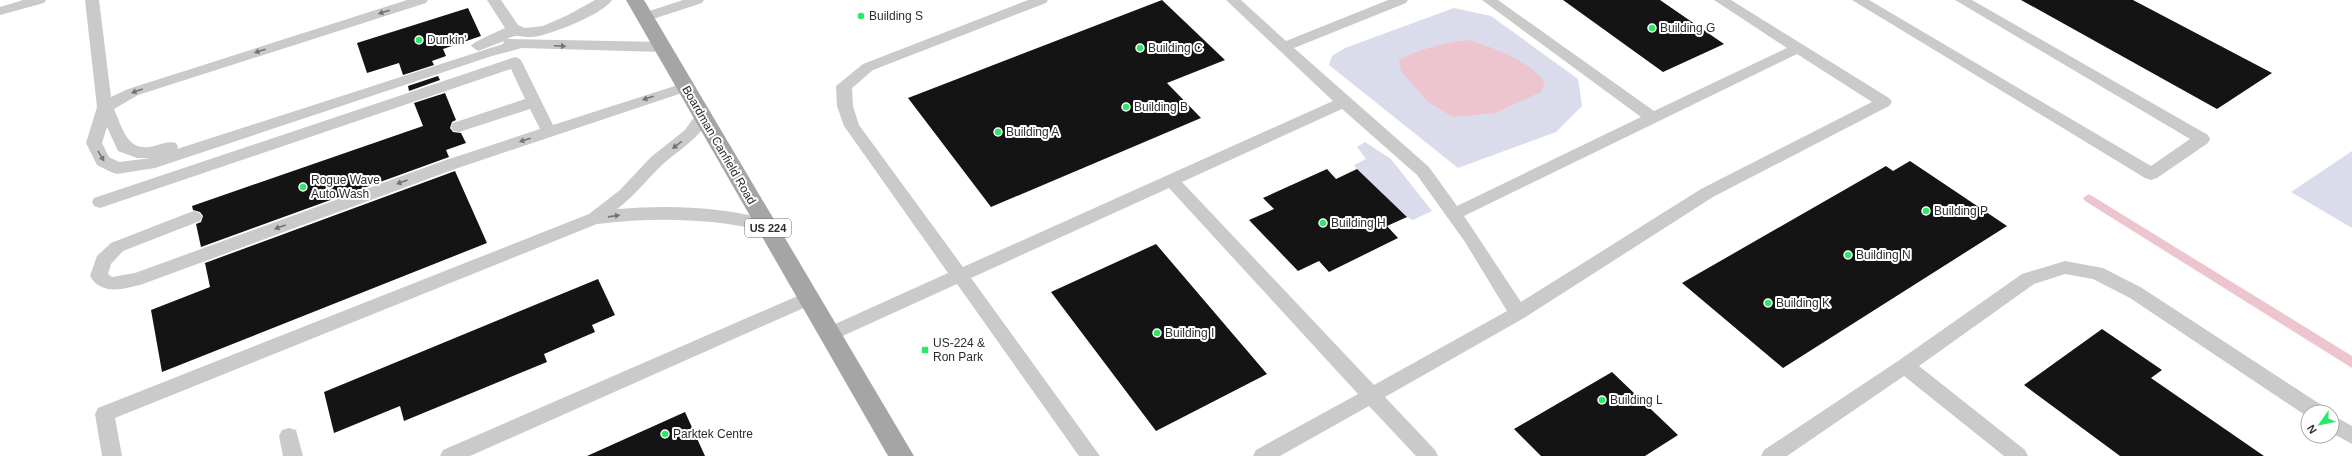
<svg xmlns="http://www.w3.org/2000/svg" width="2352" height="456" viewBox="0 0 2352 456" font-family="Arial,sans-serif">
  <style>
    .green { fill: #dadceb }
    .water { fill: #ecc5ce }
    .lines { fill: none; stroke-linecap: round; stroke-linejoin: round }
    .stream { fill: #ecc5ce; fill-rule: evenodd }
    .building { fill: #141414 }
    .lane { fill: #cacaca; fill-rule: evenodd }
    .primary { fill: #a5a5a5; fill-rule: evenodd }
    .oneway { fill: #747474 }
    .poi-dot { fill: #29ea67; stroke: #fff; stroke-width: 1.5 }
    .labels { text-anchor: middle; stroke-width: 4; stroke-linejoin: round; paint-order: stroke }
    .shield { fill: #fff; stroke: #6c6c6c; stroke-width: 1 }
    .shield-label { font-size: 11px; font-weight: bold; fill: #2d2d2d }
    .poi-label { font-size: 12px; fill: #2d2d2d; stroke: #fff; text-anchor: start }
    .street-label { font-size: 12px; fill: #2d2d2d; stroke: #fff }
  </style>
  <rect width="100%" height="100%" fill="#fff"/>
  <!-- green -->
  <path class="green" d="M1454,8L1491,16L1578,79L1582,106L1556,132L1458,168L1329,65L1332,56L1345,48Z
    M1365,142L1391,159L1432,211L1413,220L1407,217L1357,169L1354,165L1366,159L1357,147Z
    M2352,151V228L2291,192Z"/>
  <!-- water -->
  <path class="water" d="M1469,40C1495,49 1527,59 1545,82L1541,92L1495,113L1453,117L1428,102L1401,71L1399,60C1422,48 1443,43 1469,40Z"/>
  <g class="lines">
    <!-- stream -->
    <path class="stream" d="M2089,194L2352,356V368L2085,201L2083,198Z"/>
  </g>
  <!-- building -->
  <path class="building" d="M1162,0L1225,60L1167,83L1201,118L991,207L908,98Z
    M1563,0H1660L1724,44L1663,72Z
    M2021,0H2133L2272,73L2217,109Z
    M468,8L481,36L443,49L446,56L432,61L434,65L403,75L399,63L367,73L357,43Z
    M438,76L440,80L409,91L408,86Z
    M445,93L456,120L452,122L450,128L453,132L461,133L466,143L446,150L449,157L201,247L196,224L201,222L203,216L200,212L193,210L192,206L423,126L414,103Z
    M1910,161L2007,226L1783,368L1682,283L1886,166L1893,171Z
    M1327,169L1336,179L1357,169L1407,217L1387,226L1398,238L1329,272L1319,261L1298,271L1249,220L1274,209L1263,198Z
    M455,171L487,243L162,372L151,310L210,287L205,263Z
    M1156,244L1267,374L1156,431L1051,292Z
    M598,279L615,315L592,325L595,332L544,354L547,362L404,421L400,406L334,433L324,392Z
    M2102,329L2162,370L2151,378L2264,456H2120L2024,385Z
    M1612,372L1678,435L1645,456H1541L1514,429Z
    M685,412L705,456H587Z"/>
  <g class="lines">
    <!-- lane -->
    <path class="lane" d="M23,0H46L44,3L0,15V7Z
      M85,0H99L111,97L128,89L407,0H428L426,3L138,95L114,109C123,129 127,153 154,146C162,144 168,141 176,143L178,147L177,149L503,44L504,41L478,51L471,46C474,41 497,32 505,28L487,0H501L518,25L525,28L543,26L568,15L595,0H612C603,14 551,35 533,37C521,38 518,33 507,39L662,42L669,47L662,52L522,48L492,56L155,168L117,174L111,172L97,165L86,143L97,107ZM107,127L118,151L137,158H151L119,162L109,157L102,143Z
      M683,0H704L702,3L650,20L645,21L638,17L640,14Z
      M1028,0H1048L1046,3L873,70L852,88L853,106L859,125L963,267L1333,101L1226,0H1241L1286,41L1388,0H1408L1406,3L1294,48L1429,167L1457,206L1641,117L1482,0H1498L1654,111L1787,48L1714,0H1731L1889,98L1892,102L1889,106L1713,197L1524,318L1385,397L1435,450L1438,456H1416L1369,406L1280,456H1253L1256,450L1358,394L1169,188L971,278L1100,456H1079L957,284L836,339L830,341L824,339L821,334L824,329L948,273L844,126L837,106L836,86L863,64ZM1797,54L1872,102L1701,189L1521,302L1464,216ZM1342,109L1417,175L1465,242L1507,311L1374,385L1182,182Z
      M1852,0H1869L2151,166L2190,139L1955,0H1972L2208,135L2210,139L2208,143L2157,178L2151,180L2145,178Z
      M515,57L520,59L522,62L553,125L681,84H691L694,87L691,90L455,169L143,284C125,289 101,296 90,276L97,256L111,243L188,213L194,211L200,213L202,217L200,221L123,251L111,264L108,274L112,277L135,273L443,161L540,129L530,109L459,132L453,131L451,127L453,123L525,99L511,69L106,206L100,208L94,206L92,202L94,198Z
      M703,112L709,113L711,117C697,140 683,147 663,164C647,179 635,196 617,209C669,205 722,206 772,221L774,225L772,229L766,231C709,218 655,217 597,224L115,418L122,456H102L95,414L98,408L589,214L620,190L651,157L685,130L697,113Z
      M2065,261L2103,268L2142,288L2323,406L2326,412H2308V417L2130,298L2093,279L2065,274L2034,284L1919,366L2025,450L2028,456H2004L1904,376L1787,456H1761L1764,450L1898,361L2022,274Z
      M809,291L815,293L818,298L815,303L470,456H440L443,450Z
      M2332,415L2352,426V444L2332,433Z
      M289,428L296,430L303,456H283L279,436L282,430Z"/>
    <!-- primary -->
    <path class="primary" d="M626,0H644L914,456H888Z"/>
  </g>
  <!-- one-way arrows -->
  <defs><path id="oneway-solid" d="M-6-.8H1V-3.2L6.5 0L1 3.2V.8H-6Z"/></defs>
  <g class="oneway">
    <use href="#oneway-solid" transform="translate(384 12) rotate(162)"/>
    <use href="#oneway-solid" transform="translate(560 46) rotate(2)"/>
    <use href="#oneway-solid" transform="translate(260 51) rotate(162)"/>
    <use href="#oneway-solid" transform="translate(137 91) rotate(160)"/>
    <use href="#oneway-solid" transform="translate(648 98) rotate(163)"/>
    <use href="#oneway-solid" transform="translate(525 140) rotate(162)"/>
    <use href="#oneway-solid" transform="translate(677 145) rotate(142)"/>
    <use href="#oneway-solid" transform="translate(101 156) rotate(59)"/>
    <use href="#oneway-solid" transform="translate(402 182) rotate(160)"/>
    <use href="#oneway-solid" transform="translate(614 216) rotate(-8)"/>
    <use href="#oneway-solid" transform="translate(280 227) rotate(160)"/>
  </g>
  <!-- markers -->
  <g class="poi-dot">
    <circle cx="861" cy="16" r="4"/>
    <circle cx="1652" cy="28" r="4"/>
    <circle cx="419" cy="40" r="4"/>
    <circle cx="1140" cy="48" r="4"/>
    <circle cx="1126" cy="107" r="4"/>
    <circle cx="998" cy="132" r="4"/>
    <circle cx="303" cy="187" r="4"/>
    <circle cx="1926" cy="211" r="4"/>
    <circle cx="1323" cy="223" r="4"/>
    <circle cx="1848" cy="255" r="4"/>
    <circle cx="1768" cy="303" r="4"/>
    <circle cx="1157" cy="333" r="4"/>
    <rect x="921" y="346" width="8" height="8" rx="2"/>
    <circle cx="1602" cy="400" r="4"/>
    <circle cx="665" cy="434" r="4"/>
  </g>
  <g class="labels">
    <!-- shield labels -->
    <rect class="shield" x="745" y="219" width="46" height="18" rx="3"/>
    <g class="shield-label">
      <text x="768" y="232">US 224</text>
    </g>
    <!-- poi labels -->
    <g class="poi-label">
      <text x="869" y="20">Building S</text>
      <text x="1660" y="32">Building G</text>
      <text x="427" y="44">Dunkin'</text>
      <text x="1148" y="52">Building C</text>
      <text x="1134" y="111">Building B</text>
      <text x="1006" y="136">Building A</text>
      <text x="311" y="184">Rogue Wave<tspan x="311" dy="14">Auto Wash</tspan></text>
      <text x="1934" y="215">Building P</text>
      <text x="1331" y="227">Building H</text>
      <text x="1856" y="259">Building N</text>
      <text x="1776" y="307">Building K</text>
      <text x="1165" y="337">Building I</text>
      <text x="933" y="347">US-224 &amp;<tspan x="933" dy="14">Ron Park</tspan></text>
      <text x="1610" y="404">Building L</text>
      <text x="673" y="438">Parktek Centre</text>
    </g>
    <!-- street labels -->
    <g class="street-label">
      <text transform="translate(719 145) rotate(60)" y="4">Boardman Canfield Road</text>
    </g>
  </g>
  <!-- north arrow -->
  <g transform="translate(2320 424) rotate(237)"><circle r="19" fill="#ffffff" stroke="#ababab"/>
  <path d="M0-3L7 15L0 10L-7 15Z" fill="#29ea67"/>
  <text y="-6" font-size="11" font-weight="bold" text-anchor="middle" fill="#2d2d2d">N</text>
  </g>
</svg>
